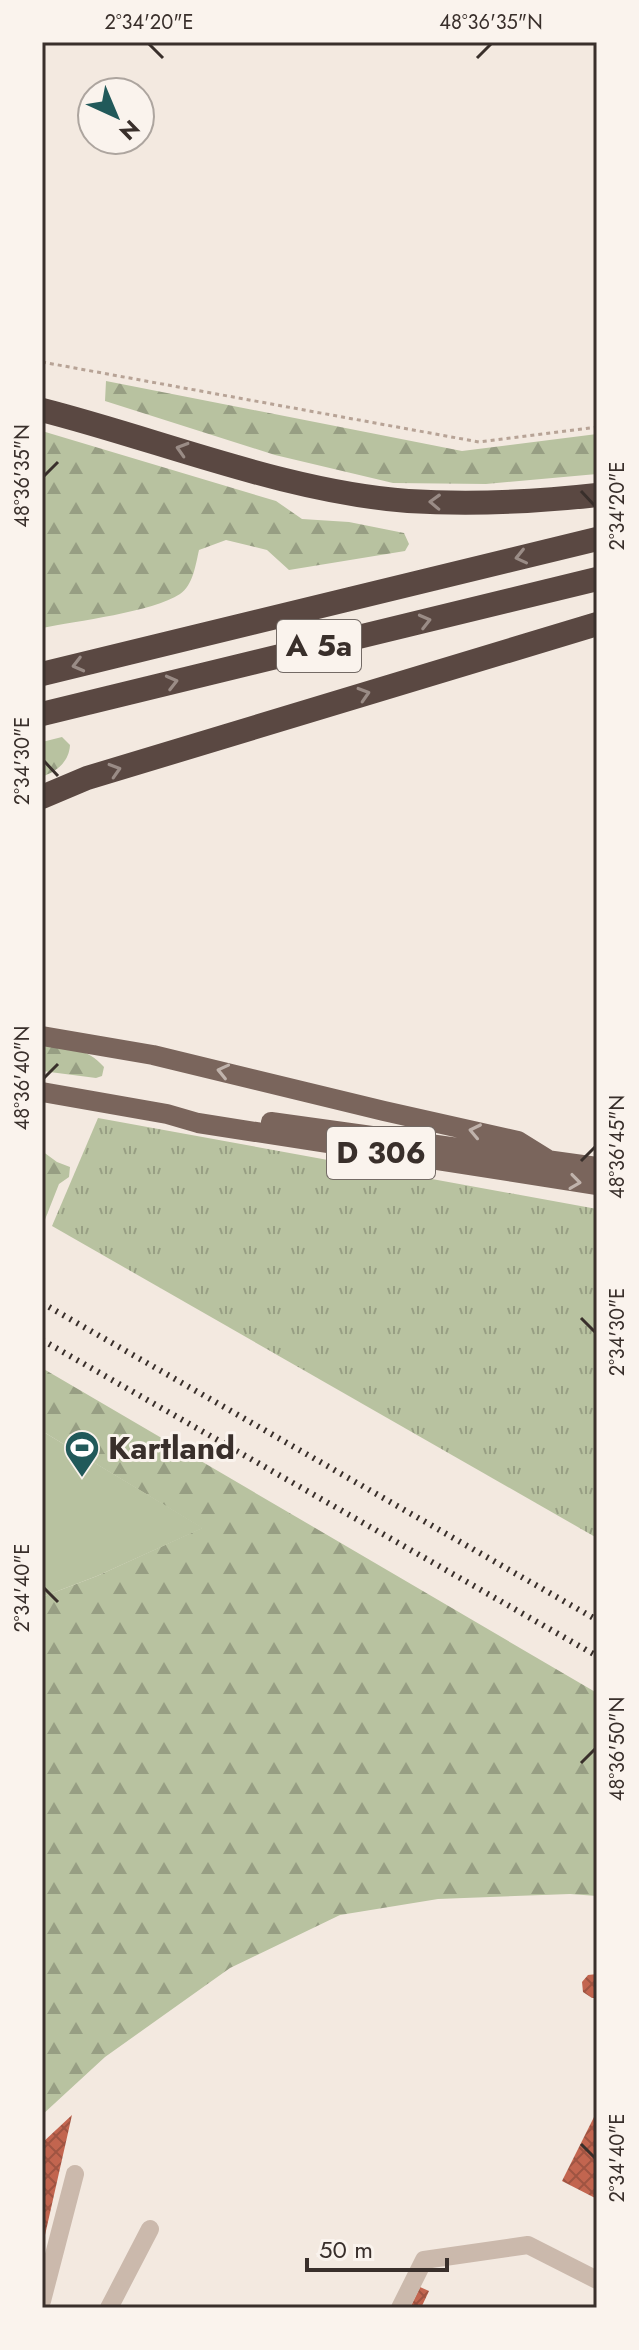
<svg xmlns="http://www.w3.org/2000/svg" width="639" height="2350" viewBox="0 0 639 2350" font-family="Jost,sans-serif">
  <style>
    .grass { fill: url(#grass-tufts) }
    .forest { fill: url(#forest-firs) }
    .pitch { fill: #b8c2a0 }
    .building { fill: url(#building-cross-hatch) }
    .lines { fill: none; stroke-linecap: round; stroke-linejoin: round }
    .path { stroke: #b7a396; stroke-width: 3; stroke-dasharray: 4 4; stroke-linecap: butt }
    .minor { stroke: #cbb9ac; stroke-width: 18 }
    .major { stroke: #7a655c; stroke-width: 20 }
    .highway { stroke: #5a4842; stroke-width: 24 }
    .rail { stroke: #392f2b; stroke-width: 6; stroke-dasharray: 2 6; stroke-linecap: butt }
    .oneway { stroke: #9a8c86 }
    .oneway2 { stroke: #c0b3ac }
    .ticks { fill: none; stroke: #392f2b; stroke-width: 3 }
    .labels { text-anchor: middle; stroke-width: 6; stroke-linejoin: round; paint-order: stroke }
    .shield { fill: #faf3ed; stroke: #736a65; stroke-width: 2 }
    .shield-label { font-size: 30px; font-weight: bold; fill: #392f2b }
    .poi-label { font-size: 32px; font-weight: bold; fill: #392f2b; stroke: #faf3ed; text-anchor: start }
    .neatline { fill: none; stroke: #392f2b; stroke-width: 3 }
    .ticks-label { font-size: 20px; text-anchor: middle; fill: #392f2b }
  </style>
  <defs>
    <pattern id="grass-tufts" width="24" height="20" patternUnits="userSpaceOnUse" patternTransform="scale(2)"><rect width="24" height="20" fill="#b8c2a0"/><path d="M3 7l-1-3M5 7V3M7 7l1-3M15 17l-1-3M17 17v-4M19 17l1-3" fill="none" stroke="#979e83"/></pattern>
    <pattern id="forest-firs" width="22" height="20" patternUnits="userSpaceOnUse" patternTransform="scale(2)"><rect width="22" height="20" fill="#b8c2a0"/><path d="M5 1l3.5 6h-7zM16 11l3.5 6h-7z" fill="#979e83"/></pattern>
    <pattern id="building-cross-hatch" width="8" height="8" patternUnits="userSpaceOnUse" patternTransform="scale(2)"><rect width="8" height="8" fill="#c2654f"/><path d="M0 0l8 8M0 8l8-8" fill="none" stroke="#9f5442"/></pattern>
  </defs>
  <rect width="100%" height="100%" fill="#f3e9e0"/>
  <!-- grass -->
  <path class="grass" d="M98,1118L597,1209V1538L52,1226Z"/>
  <!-- forest -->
  <path class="forest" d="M106,381L462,451L597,434V474L486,484L393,483L275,455L105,401Z
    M42,431L276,501L302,519L349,522L404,533L409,544L405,551L289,570L267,550L226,540L199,550C196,563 193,586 180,594C153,612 76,621 42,628Z
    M62,737L70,745C69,762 57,771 42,777V742Z
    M42,1044C66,1047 88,1048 104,1067L102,1076L96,1078L42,1071Z
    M42,1151L57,1162L70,1167L69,1177L59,1184L42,1227Z
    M42,1368L597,1693V1896L570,1894L438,1899L340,1915L230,1968L105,2057L42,2115V1597L97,1576L202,1528L42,1431Z"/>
  <!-- pitch -->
  <path class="pitch" d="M42,1431L203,1528L97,1576L42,1597Z"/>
  <!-- building -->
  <path class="building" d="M597,1974V1998H592L583,1992L582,1982L588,1975Z
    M597,2111V2199L562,2181Z
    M72,2115L43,2244L42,2243V2143Z
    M420,2287L429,2291L421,2308H410Z"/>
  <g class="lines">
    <!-- path -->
    <path class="path" d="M42,362L479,442L597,427"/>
    <!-- minor -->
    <path class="minor" d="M42,2301L75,2174
      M109,2308L150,2229
      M400,2308L424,2260L528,2245L597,2280"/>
    <!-- major -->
    <path class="major" d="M42,1036L153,1055L384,1111L518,1141L547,1159
      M42,1092L167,1114L198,1123L597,1185
      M271,1122L597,1167"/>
    <!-- highway -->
    <path class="highway" d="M42,410C160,440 286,492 408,501C472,505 534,502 597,495
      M42,674L597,539
      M42,714L597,579
      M42,797L87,778L597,624"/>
    <!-- rail -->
    <path class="rail" d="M42,1303L597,1620
      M42,1340L597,1656"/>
  </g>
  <!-- one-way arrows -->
  <defs><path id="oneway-chevron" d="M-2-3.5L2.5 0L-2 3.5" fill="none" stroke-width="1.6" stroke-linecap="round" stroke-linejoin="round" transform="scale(2)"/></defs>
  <g class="oneway">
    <use href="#oneway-chevron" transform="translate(182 449) rotate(-163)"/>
    <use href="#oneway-chevron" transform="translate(435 502) rotate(-178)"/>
    <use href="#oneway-chevron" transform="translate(521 557) rotate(167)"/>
    <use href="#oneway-chevron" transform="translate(425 621) rotate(-14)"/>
    <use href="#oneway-chevron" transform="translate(78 665) rotate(166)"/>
    <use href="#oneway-chevron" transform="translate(172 682) rotate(-14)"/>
    <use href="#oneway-chevron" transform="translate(364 694) rotate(-17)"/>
    <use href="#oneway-chevron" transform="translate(115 770) rotate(-17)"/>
  </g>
  <g class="oneway2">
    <use href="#oneway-chevron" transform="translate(223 1071) rotate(-167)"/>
    <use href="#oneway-chevron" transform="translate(475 1131) rotate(-168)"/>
    <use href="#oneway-chevron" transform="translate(575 1182) rotate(8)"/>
  </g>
  <!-- ticks -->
  <path class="ticks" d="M149,44L163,58M477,58L491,44M44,476L58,462M581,491L595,506M44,761L58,776M44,1078L58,1064M581,1161L595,1147M581,1318L595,1332M44,1588L58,1602M581,1763L595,1749M581,2144L595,2158"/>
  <!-- icons -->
  <defs>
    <symbol id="stadium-pin" viewBox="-11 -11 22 30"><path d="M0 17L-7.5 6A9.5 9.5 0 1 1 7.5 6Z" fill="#21595a" stroke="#faf3ed"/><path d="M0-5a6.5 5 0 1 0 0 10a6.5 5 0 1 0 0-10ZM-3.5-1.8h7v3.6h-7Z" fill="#fff"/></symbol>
  </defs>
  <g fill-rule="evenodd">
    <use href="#stadium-pin" x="62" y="1428" width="40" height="54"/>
  </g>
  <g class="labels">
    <!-- shield labels -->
    <g class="shield">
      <rect x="277" y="620" width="84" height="52" rx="6"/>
      <rect x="327" y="1127" width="108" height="52" rx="6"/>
    </g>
    <g class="shield-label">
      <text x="319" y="656">A 5a</text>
      <text x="381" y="1163">D 306</text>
    </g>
    <!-- poi labels -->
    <g class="poi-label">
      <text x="108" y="1459">Kartland</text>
    </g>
  </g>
  <!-- border -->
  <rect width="639" height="2350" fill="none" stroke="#faf3ed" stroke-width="88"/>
  <!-- north arrow -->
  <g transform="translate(116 116) rotate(136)"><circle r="38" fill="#faf3ed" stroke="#ada59f" stroke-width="2"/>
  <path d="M0-6L14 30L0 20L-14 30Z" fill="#21595a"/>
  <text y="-12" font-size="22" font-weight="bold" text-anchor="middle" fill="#392f2b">N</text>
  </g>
  <!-- scale -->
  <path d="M307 2258v12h140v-12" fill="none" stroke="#392f2b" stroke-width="4"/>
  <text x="319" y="2258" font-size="24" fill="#392f2b" stroke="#faf3ed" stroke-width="6" paint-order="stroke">50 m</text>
  <rect x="44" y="44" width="551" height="2262" class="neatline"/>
  <g class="ticks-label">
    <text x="149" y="29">2°34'20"E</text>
    <text x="491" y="29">48°36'35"N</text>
    <text transform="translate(22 476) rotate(-90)" y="7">48°36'35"N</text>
    <text transform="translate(617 506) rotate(-90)" y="7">2°34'20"E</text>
    <text transform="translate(22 761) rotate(-90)" y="7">2°34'30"E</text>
    <text transform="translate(22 1078) rotate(-90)" y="7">48°36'40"N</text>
    <text transform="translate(617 1147) rotate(-90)" y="7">48°36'45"N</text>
    <text transform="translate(617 1332) rotate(-90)" y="7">2°34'30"E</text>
    <text transform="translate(22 1588) rotate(-90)" y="7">2°34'40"E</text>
    <text transform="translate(617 1749) rotate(-90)" y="7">48°36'50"N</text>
    <text transform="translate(617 2158) rotate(-90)" y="7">2°34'40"E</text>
  </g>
</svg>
